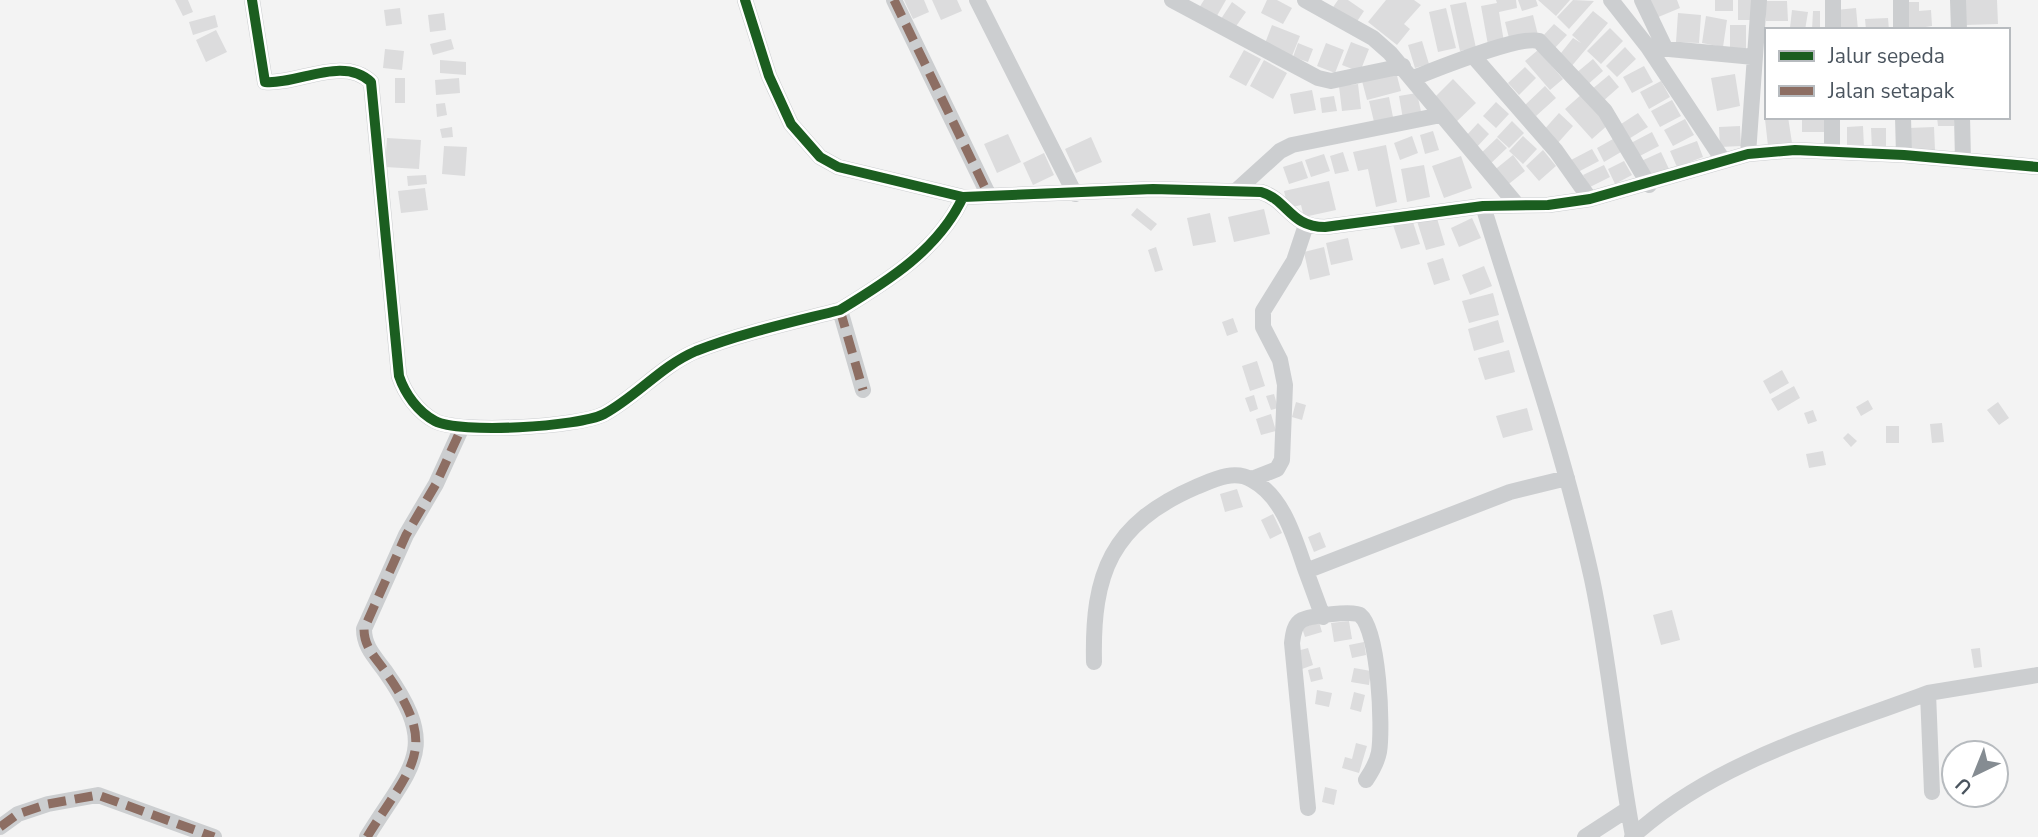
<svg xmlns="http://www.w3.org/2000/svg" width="2038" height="837" viewBox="0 0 2038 837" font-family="'Nunito Sans',sans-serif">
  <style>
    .building { fill: #dcdcdd }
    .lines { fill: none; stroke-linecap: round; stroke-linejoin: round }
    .street { stroke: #ccced0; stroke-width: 16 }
    .quiet { stroke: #8d6e63; stroke-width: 9; stroke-dasharray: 18 9; stroke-linecap: butt }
    .cycleway-casing { stroke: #fff; stroke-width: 15 }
    .cycleway { stroke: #1b5e20; stroke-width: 10 }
  </style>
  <rect width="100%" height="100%" fill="#f3f3f3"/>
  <!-- building -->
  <path class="building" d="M175,0H188L193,12L183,16Z
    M904,0H924L929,12L913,19Z
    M932,0H957L962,11L941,20Z
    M1204,0H1226L1214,21L1197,11Z
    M1267,0H1277L1292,8L1283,24L1261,13Z
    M1338,0H1348L1364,11L1354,26L1331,10Z
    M1386,0H1414L1421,5L1404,24L1410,29L1397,45L1368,22Z
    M1496,0H1516L1517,8L1499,12L1504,42L1488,45L1481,6L1497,3Z
    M1518,0H1536L1538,6L1522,11Z
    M1538,0H1570L1556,16Z
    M1573,0L1594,1L1569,29L1557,17Z
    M1648,0H1677L1680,8L1656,18Z
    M1715,0H1733V11H1715Z
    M1738,0H1755V20H1738Z
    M1964,0H1997L1998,24L1965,25Z
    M1765,1H1787L1788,21H1766Z
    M1232,2L1246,12L1232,32L1219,22Z
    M1466,2L1476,48L1460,51L1450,5Z
    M1906,2H1919V11L1931,10L1932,26L1907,30Z
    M400,8L402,24L386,26L384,10Z
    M1446,8L1456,48L1438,52L1429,12Z
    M1856,8L1858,30H1838L1836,10Z
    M1792,10L1808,12L1805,30L1790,28Z
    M1593,11L1608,23L1570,68L1557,58L1573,38L1581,43L1572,35Z
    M1813,11H1820V30H1812Z
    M444,13L446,30L430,32L428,15Z
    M1678,13L1701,15L1699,43L1676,42Z
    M215,15L218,27L193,35L189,22Z
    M1533,15L1538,35L1510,42L1505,22Z
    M1706,16L1727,20L1723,47L1702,43Z
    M1888,18L1889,30H1866L1865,19Z
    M1554,24L1567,35L1553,50L1540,39Z
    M1272,25L1300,36L1292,56L1264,46Z
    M1730,25H1746V50H1730Z
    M1610,28L1623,41L1601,64L1587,51Z
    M216,30L227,52L206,62L196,40Z
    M451,39L454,49L433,55L430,44Z
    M1422,41L1429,64L1415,68L1408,45Z
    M1351,42L1369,49L1360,72L1342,65Z
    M1298,43L1313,49L1308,62L1293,57Z
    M1326,43L1344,50L1335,73L1317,66Z
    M1625,47L1636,59L1617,77L1606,66Z
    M385,49L404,51L402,70L383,68Z
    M1244,50L1261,59L1246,86L1229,77Z
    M1538,50L1563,79L1550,90L1525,61Z
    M1593,59L1603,71L1586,86L1575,74Z
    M1765,59H1767V102H1764Z
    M440,60L466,62V75L440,73Z
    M1264,60L1287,73L1273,99L1250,86Z
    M1644,66L1653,82L1632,93L1623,77Z
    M1525,67L1536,78L1519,95L1508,83Z
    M1396,72L1401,91L1367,100L1362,81Z
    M1735,74L1740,106L1717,111L1711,78Z
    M1609,75L1619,87L1602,102L1591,90Z
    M395,78H405V103H395Z
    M459,78L460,93L436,95L435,80Z
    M1453,79L1476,103L1454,124L1431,101Z
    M1661,81L1670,97L1649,109L1640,92Z
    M1358,84L1361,109L1342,111L1339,86Z
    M1545,86L1556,98L1536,116L1525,105Z
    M1312,90L1316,110L1294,114L1290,94Z
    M1417,93L1422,116L1403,119L1399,96Z
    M1582,94L1609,124L1592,139L1565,109Z
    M1334,96L1337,111L1322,113L1320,98Z
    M1389,97L1394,122L1375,126L1369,101Z
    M1672,100L1681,116L1660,127L1651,111Z
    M1496,102L1509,114L1496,128L1483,116Z
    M445,103L447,115L437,117L436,104Z
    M1559,113L1573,126L1556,145L1542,132Z
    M1638,113L1648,127L1627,140L1618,126Z
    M1788,117L1792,143L1768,146L1765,119Z
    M1802,117H1825V132H1802Z
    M1937,117H1954V126H1938Z
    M1685,119L1694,135L1673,146L1664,130Z
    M1512,121L1524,133L1509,148L1497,137Z
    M1478,123L1489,134L1476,148L1465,137Z
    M1740,126L1741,146L1720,147L1719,127Z
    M1863,126L1864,148H1847V127Z
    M452,127L453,137L442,138L440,129Z
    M1934,127L1935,150L1910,151L1909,128Z
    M1871,128H1886V148L1872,149Z
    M1433,131L1439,150L1425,154L1420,135Z
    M1652,132L1659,146L1636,158L1629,144Z
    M1008,134L1021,162L997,173L984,144Z
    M1412,136L1418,153L1400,160L1394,143Z
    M1523,136L1537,149L1523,164L1509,151Z
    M1091,137L1102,162L1076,173L1065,149Z
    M387,138L421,140L419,169L385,167Z
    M1497,138L1507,148L1488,166L1478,156Z
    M1613,139L1621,152L1604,162L1597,148Z
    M1697,141L1703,157L1677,167L1670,151Z
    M1386,145L1397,202L1376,207L1368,169L1358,171L1353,152Z
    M444,146L467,147L465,176L442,174Z
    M1592,149L1599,161L1578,172L1571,160Z
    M1543,150L1556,166L1539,181L1526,166Z
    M1343,152L1349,171L1335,174L1330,156Z
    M1661,152L1669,169L1647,180L1639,162Z
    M1044,153L1054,175L1033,185L1023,163Z
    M1324,154L1330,171L1311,177L1305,160Z
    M1513,155L1525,171L1505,187L1492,172Z
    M1461,156L1472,188L1444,198L1432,166Z
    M1302,161L1308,178L1289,184L1283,167Z
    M1624,161L1632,175L1615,184L1608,169Z
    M1424,165L1430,197L1407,202L1401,169Z
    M1604,165L1610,177L1590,187L1583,175Z
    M426,175L427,184L408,186L407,176Z
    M1329,181L1336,210L1304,217L1301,205L1288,208L1284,191Z
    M425,188L428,210L401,213L398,191Z
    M1137,208L1157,224L1151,231L1131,215Z
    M1264,209L1270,234L1234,242L1228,217Z
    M1210,213L1216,242L1193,246L1187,218Z
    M1436,215L1445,245L1426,250L1417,221Z
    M1472,218L1481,238L1459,247L1451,228Z
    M1412,219L1420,244L1401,249L1393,225Z
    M1348,238L1353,260L1331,265L1326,243Z
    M1156,247L1163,270L1155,272L1148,250Z
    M1324,247L1330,275L1310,280L1304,252Z
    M1443,258L1450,280L1434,285L1427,263Z
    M1484,266L1492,286L1470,295L1462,275Z
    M1493,293L1499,315L1469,323L1462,301Z
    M1233,318L1238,332L1227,336L1222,322Z
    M1498,320L1504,342L1474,351L1468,329Z
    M1509,350L1515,372L1485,380L1478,358Z
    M1257,361L1265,386L1250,391L1242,366Z
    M1782,370L1789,383L1770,394L1763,381Z
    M1794,386L1800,398L1778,411L1771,399Z
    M1274,394L1278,408L1271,410L1266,396Z
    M1254,395L1258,409L1250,412L1245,398Z
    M1868,400L1873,409L1861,416L1856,407Z
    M1296,402L1306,405L1302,420L1292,417Z
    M1998,402L2009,418L1999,425L1987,410Z
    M1527,408L1533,430L1503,438L1496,416Z
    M1813,410L1817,421L1808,424L1804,413Z
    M1271,414L1276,431L1261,435L1256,419Z
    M1942,423L1944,442L1932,443L1930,424Z
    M1886,426H1899V443H1886Z
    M1848,433L1857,441L1851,447L1843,438Z
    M1823,451L1826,465L1809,468L1806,454Z
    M1237,489L1243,507L1225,512L1220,494Z
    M1273,514L1282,533L1270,539L1261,520Z
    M1320,532L1326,547L1314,552L1308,537Z
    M1672,610L1680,640L1661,645L1653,615Z
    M1349,621L1352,639L1334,642L1331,623Z
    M1319,622L1322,632L1305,637L1302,628Z
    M1364,642L1366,655L1352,658L1349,645Z
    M1308,648L1313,665L1302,669L1297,651Z
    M1980,648L1982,667L1974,668L1971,649Z
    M1320,667L1323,679L1311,682L1308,670Z
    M1354,668L1371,671L1369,685L1351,682Z
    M1317,690L1332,693L1329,707L1315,704Z
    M1354,692L1365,695L1361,712L1350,709Z
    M1356,743L1367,746L1359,773L1342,768L1345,757L1352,759Z
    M1325,787L1337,790L1334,805L1322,802Z"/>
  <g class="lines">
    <!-- street -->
    <path class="street" d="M252,0L265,82C297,85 343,55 371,82L399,376C405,394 418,412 435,421C459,434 579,427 604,414C637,396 661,366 696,351C742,333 793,322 840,310C888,281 939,249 963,197
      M745,0L769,76L791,124L820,157L838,167L963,197L1153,189L1261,192C1288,200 1290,227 1325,227L1483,206L1548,205L1590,199L1748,154L1795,150L1904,155L2038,167
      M894,0L989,196
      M977,0L1075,194
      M1172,0L1318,78L1331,81L1403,66
      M1305,0L1373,38L1390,53L1517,205
      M1611,0L1648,47L1723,160
      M1642,0L1665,48
      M1901,0V30
      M1958,0L1959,30
      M1833,30V0
      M1648,47L1754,57
      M1474,57L1556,151L1590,199
      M1413,78C1437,69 1519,35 1539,41L1605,111L1649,185
      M1903,117L1904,155
      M1962,117L1963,160
      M1832,152V117
      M1748,154L1759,0
      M1236,191L1280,151L1292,145L1441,115
      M1483,206C1521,329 1564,452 1592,579C1610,664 1617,751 1633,836
      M840,310L863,390
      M1252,479L1277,469L1282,460L1285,385L1280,360L1263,327V311L1294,261L1306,225
      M1323,617L1306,571L1510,492L1567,478
      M1094,662C1092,573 1111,524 1196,487C1213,480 1234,469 1252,480C1284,497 1295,540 1306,571
      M1932,792L1928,693L2038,675
      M1308,808L1292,643C1293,635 1294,624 1302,620C1310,616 1354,610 1360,615C1379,630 1383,728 1379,752C1377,763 1372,771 1366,780
      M0,827L18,814L48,804L98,795L214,837
      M367,837C412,764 441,750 385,671C375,657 364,647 364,629L406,535L436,484L462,427
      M1585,837L1628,809
      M1632,837C1713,762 1827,731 1928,693"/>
    <!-- quiet -->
    <path class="quiet" d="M894,0L989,196
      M840,310L863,390
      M0,827L18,814L48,804L98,795L214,837
      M367,837C412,764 441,750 385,671C375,657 364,647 364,629L406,535L436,484L462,427"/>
    <defs>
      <path id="cycleway" d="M252,0L265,82C297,85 343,55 371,82L399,376C405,394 418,412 435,421C459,434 579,427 604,414C637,396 661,366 696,351C742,333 793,322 840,310C888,281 939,249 963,197
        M745,0L769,76L791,124L820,157L838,167L963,197L1153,189L1261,192C1288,200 1290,227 1325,227L1483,206L1548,205L1590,199L1748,154L1795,150L1904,155L2038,167"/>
    </defs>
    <!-- cycleway casing -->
    <use href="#cycleway" class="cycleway-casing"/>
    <!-- cycleway -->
    <use href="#cycleway" class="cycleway"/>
  </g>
  <!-- legend -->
  <rect x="1765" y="28" width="245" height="91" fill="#ffffff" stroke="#b7bbbf" stroke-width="2"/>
  <rect x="1779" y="51" width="35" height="10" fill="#1b5e20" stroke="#b7bbbf" stroke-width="2"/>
  <text x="1828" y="63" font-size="21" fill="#4a545e">Jalur sepeda</text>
  <rect x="1779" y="86" width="35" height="10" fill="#8d6e63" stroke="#b7bbbf" stroke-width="2"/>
  <text x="1828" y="98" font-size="21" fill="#4a545e">Jalan setapak</text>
  <!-- north arrow -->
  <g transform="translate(1975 774) rotate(223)"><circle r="33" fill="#ffffff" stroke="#b7bbbf" stroke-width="2"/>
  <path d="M0-5L12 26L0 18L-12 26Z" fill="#858c92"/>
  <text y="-10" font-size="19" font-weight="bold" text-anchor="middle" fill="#4a545e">U</text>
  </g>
</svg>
